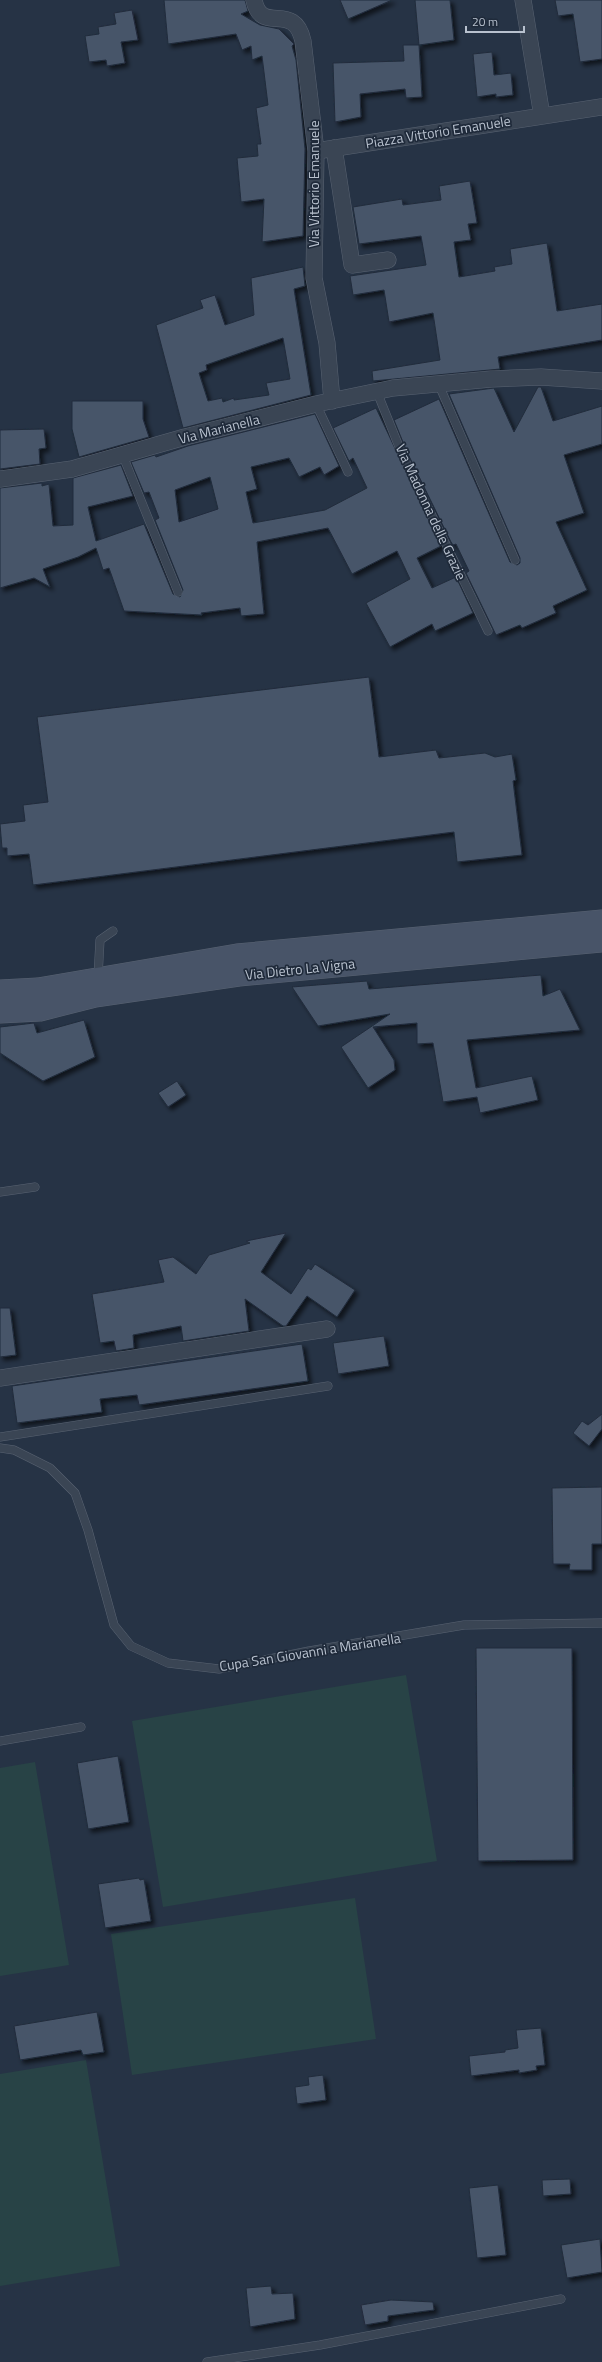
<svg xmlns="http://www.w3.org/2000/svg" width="602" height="2362" viewBox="0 0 602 2362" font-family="'Titillium Web',sans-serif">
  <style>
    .pitch { fill: #284346 }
    .building { fill: #475569; stroke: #212c3c; fill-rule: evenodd; filter: url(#shadow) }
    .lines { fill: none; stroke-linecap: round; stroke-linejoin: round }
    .lane-casing { stroke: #596372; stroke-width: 9 }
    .street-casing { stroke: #596372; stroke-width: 17 }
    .secondary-casing { stroke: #596372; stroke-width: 23 }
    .lane { stroke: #3a4554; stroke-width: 8 }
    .street { stroke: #3a4554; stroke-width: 16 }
    .secondary { stroke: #485468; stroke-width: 22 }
    .labels { text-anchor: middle; stroke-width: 3.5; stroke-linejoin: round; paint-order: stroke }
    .street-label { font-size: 14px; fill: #b8c1ce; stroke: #1f2a3a }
  </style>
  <defs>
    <filter id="shadow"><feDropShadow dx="3.5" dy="3.5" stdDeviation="2" flood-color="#0009"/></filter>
  </defs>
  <rect width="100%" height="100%" fill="#263345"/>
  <!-- pitch -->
  <path class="pitch" d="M406,1675L437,1861L163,1907L132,1721Z
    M35,1762L69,1965L0,1976V1768Z
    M355,1898L376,2039L132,2075L111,1934Z
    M86,2060L120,2266L0,2286V2074Z"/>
  <!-- building -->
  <path class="building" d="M164,0H245L248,11L241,14L260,25L279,29L294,44L292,46L296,60L305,149L303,236L262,242L264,199L241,202L237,158L258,156L257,144H261L256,108L268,105L262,56L252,60L251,46L242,50L236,34L168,44Z
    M340,0H392L348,19Z
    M415,0H450L454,40L419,45Z
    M555,0H602V59L580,62L573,14L558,16Z
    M132,10L138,40L121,42L125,63L107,66L106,60L89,62L85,36L99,34L98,27L116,24L114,13Z
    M403,45H419L422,97L406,98L405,89L360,94L361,117L335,122L333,63L404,61Z
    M492,52L494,75L511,73L513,95L496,97V94L477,97L473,54Z
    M470,181L477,223L468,224L471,240L454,242L459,277L495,271L494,267L512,264L510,249L547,243L557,311L602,304V340L498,357L500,369L373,381L372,371L440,360L433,313L389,322L384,290L353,295L350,276L426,265L421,236L359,244L353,207L402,199L403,205L441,200L439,186Z
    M303,267L305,286L294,289L311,395L183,428L156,325L203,308L200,300L215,295L225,325L254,315L251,278ZM283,338L290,379L266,383L269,395L234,400V398L223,402L222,398L208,401L199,373L207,370L206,365Z
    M538,387H541L553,421L602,406V444L564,455L584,513L556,522L587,590L553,606L556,613L522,628L520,625L496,635L466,573L469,571L456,544L453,545L451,542L407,452L394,420L439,399L510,562L517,565L520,563V558L449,394L494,388L514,432Z
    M72,401H143V419L149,437L79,457L72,429Z
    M376,408L441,546L417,558L432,588L456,577L473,613L435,631L432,624L390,647L366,603L410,579L397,551L352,574L328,528L257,542L264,614L241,616L240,608L201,613L202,615L124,611L109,568L103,570L96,548L78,557L43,569L50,587L34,578L0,588V488L42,483V486L49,484L53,526L73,525V478L121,465L133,496L88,507L96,541L144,524L173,594L180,597L183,590L155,520L159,518L149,492L144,493L131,462L155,455L156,457L188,446L315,414L339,466L324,475L320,467L299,477L289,458L251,467L257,489L246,492L253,523L325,510L367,488L353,458L349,461L333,428ZM210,477L218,509L179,522L175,490Z
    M44,429L46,448L39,449L40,464L0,469V430Z
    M369,677L379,757L436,750L439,758L485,753L495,757L512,754L516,780L513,781L522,855L457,862L454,832L33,885L29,854L7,856V848H2L0,824L25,821L23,805L48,802L37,717Z
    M541,975L543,996L560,989L580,1030L467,1040L476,1088L532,1076L538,1100L480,1113L477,1097L443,1102L433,1043L417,1044V1023L373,1027L394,1060L395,1070L368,1088L341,1047L390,1014L318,1026L292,987L367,981L369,989Z
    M84,1020L95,1057L43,1081L0,1053V1027L34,1023L37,1033Z
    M177,1081L186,1095L168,1107L158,1093Z
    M286,1233L261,1272L291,1294L308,1268L311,1270L315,1264L355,1290L337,1317L307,1296L286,1326H283L245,1299L249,1331L183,1341L181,1326L133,1335L134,1348L116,1351L114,1341L100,1343L92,1294L164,1282L158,1260L173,1257L196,1274L209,1255L250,1243L246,1241Z
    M0,1308H10L16,1355L0,1357Z
    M384,1336L389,1366L338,1374L333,1343Z
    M302,1344L308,1381L139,1405L137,1395L100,1399L102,1412L17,1423L12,1386Z
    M602,1414V1429L589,1446L573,1433L582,1421L588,1425Z
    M602,1487V1544H592V1570H569L570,1564H553L552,1488Z
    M476,1648H572L573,1860L478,1861Z
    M118,1756L129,1822L88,1829L77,1763Z
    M139,1878L140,1880L144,1879L151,1921L105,1928L98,1884Z
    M97,2012L104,2052L83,2055L81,2050L20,2060L14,2026Z
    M541,2028L545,2065L536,2066L537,2070L519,2073V2070L471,2076L469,2056L505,2052V2050L518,2048L516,2030Z
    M323,2075L326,2100L297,2104L295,2087L309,2085L308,2077Z
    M570,2179L571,2194L543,2196L542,2180Z
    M498,2185L506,2255L477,2258L469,2188Z
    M600,2239L602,2272L567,2278L561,2245Z
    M271,2286L272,2294L293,2293L295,2319L250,2327L246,2288Z
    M391,2300L433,2302L434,2310L388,2316V2321L365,2325L361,2305Z"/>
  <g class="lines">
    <defs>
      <path id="lane" d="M439,385L515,560
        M377,392L402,454L488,631
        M316,404L348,472
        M123,456L178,592
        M98,977L100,940L113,931
        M0,1192L35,1187
        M0,1437L328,1386
        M0,1448L14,1450L50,1468L75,1493L88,1530L114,1625L131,1646L168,1663L219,1669L309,1651L464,1625L602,1623
        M0,1741L81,1727
        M207,2362L320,2345L561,2299"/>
      <path id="street" d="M254,0C261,36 294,0 303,41L316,151L314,278L327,343L332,401
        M523,0L542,116
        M334,148L352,265L388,260
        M316,151L601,107
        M0,479L72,469L185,437L316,404L393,388L491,379L541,377L602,381
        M0,1378L327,1329"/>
      <path id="secondary" d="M0,991L38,989L237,955L602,921
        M0,1012L40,1010L95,996L239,975L602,941"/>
    </defs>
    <!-- lane casing -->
    <use href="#lane" class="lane-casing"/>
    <!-- street casing -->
    <use href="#street" class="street-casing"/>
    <!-- secondary casing -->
    <use href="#secondary" class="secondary-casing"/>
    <!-- lane -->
    <use href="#lane" class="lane"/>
    <!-- street -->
    <use href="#street" class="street"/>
    <!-- secondary -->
    <use href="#secondary" class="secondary"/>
  </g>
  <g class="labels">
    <!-- street labels -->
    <g class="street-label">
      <text transform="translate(438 132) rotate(-9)" y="5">Piazza Vittorio Emanuele</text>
      <text transform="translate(314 184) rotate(-90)" y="5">Via Vittorio Emanuele</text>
      <text transform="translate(219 429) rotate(-14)" y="5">Via Marianella</text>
      <text transform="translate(431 512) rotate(65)" y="5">Via Madonna delle Grazie</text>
      <text transform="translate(300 969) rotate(-6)" y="5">Via Dietro La Vigna</text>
      <text transform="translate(310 1652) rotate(-9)" y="5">Cupa San Giovanni a Marianella</text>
    </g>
  </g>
  <!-- scale -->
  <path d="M466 26v6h58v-6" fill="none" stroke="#b8c1ce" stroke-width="2"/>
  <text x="472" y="26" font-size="12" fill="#b8c1ce" stroke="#1f2a3a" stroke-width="3" paint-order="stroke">20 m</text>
</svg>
